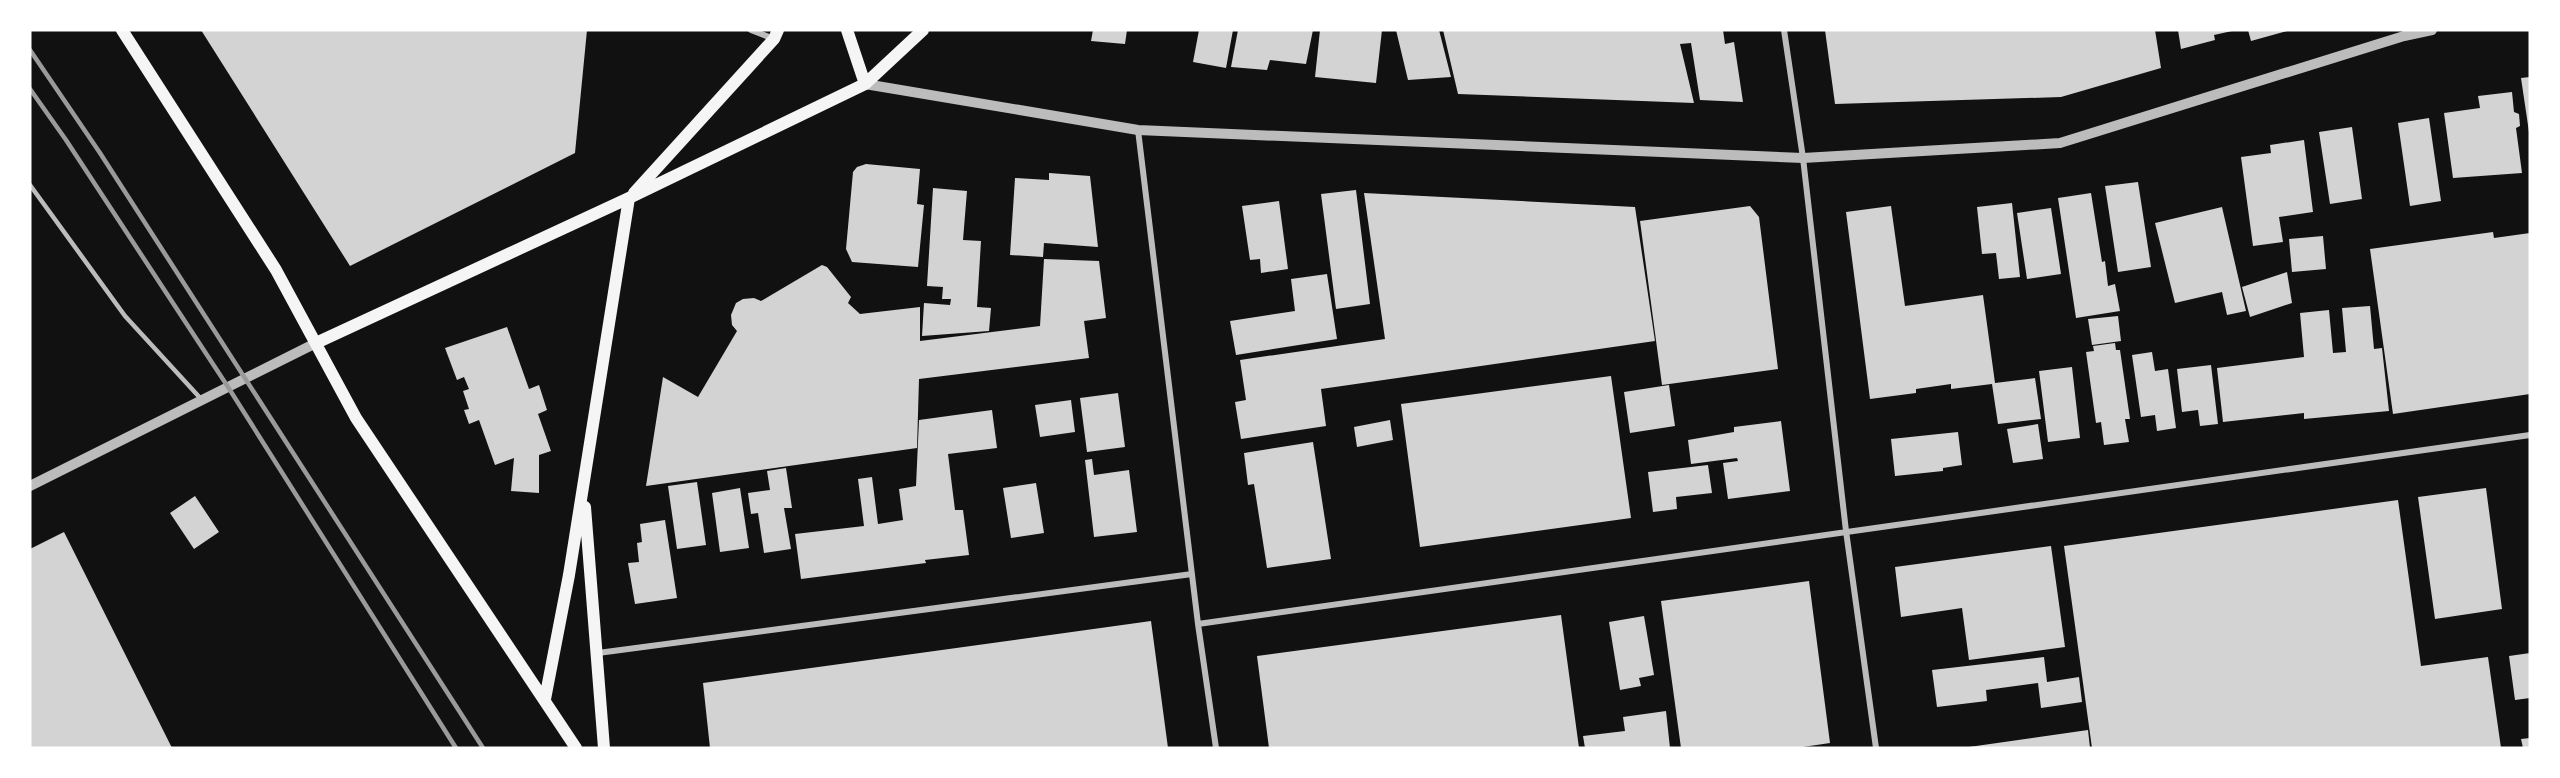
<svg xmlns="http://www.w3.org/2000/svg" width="2560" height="778" viewBox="0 0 2560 778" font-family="'Titillium Web',sans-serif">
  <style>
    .building { fill: #d3d3d3 }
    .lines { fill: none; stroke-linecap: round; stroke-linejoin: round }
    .service { stroke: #bcbcbc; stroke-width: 4.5 }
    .minor { stroke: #bcbcbc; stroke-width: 6 }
    .tertiary { stroke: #bcbcbc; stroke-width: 10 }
    .secondary { stroke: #f5f5f5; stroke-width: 12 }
    .rail { stroke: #9a9a9a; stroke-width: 4.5 }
  </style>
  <rect width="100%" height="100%" fill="#111"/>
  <!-- building -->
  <path class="building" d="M201,30H587L575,153L350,266Z
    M1093,30H1127L1125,44L1091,41Z
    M1199,30H1233L1226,68L1193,62Z
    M1238,30H1313L1306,64L1270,60L1267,70L1231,67Z
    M1320,30H1382L1376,83L1315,77Z
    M1396,30H1439L1451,77L1408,80Z
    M1443,30H1723L1725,44L1734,42L1743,102L1700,100L1691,43L1680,44L1694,103L1458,94Z
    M1825,30H2155L2161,68L2061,97L1835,104Z
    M2178,30H2232V31L2214,35L2215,40L2181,49Z
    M2248,30H2287V31L2251,41Z
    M2530,77V132H2529L2521,78Z
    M2512,92L2514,112L2519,114L2520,126L2516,128L2522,173L2453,178L2444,113L2480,108L2478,96Z
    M2429,118L2441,201L2410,206L2398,123Z
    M2352,127L2362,199L2330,204L2319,132Z
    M2304,140L2313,212L2279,217L2283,242L2253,246L2241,157L2271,153L2270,145Z
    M866,164L920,169L917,204L924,205L918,267L852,262L846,249L853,172L857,167Z
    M1049,173L1090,176L1098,247L1044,243L1043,257L1010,255L1015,178L1049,180Z
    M2138,182L2151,267L2118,272L2105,186Z
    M933,188L967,191L963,240L981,241L977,307L991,308L989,331L922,336L924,303L950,305L951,299H942L943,287L927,286Z
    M1356,190L1370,304L1336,309L1321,194Z
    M1364,193L1635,207L1655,341L1321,389L1326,426L1241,439L1235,402L1246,400L1240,360L1385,339Z
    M2091,193L2102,262L2105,261L2108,286L2115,284L2120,311L2076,318L2058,198Z
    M1279,201L1288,269L1261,273L1260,259L1250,260L1242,206Z
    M2012,203L2020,277L1999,279L1996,253L1982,254L1977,207Z
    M1750,206L1759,217L1778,369L1662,385L1640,221Z
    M1891,206L1905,306L1983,295L1995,383L2035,378L2041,419L1998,424L1992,384L1951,389V384L1916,389V393L1870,399L1846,212Z
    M2222,207L2246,311L2227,315L2222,292L2175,303L2155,223Z
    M2051,208L2061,274L2027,279L2017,213Z
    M2493,232L2494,238L2530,233V394L2393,414L2370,249Z
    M2323,236L2326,269L2292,272L2289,239Z
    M1044,259L1099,261L1106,318L1084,321L1089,358L919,379L917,448L646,486L663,377L698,397L737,331L732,325L731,315L736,303L743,299L754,298L761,301L822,265L827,267L851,297L848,303L860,314L920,307V341L1040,326Z
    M2287,272L2292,303L2250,317L2242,287Z
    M1327,274L1337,339L1236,355L1230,321L1295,311L1291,279Z
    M2370,306L2374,349L2382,348L2389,411L2304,419V413L2223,422L2217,368L2304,357L2300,313L2329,310L2333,353L2346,352L2342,308Z
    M2118,316L2121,341L2092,345L2088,319Z
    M507,327L529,389L539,385L547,410L538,414L551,451L539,455V493L511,491L514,458L495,465L479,420L469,424L464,410L469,409L463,391L469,389L464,377L457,380L445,348Z
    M2115,343L2116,350H2120L2130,419H2125L2129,442L2104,445L2101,422L2096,423L2086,352L2094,351L2093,346Z
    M2152,352L2155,371L2168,369L2176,428L2157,431L2155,415L2141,417L2132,355Z
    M2211,365L2218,424L2200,426L2198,410L2182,412L2177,369Z
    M2072,367L2080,438L2048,442L2039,371Z
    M1611,376L1631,518L1420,547L1401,404Z
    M1669,385L1675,426L1630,433L1624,392Z
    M1118,393L1125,447L1087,452L1080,398Z
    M1071,400L1075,432L1040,437L1035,405Z
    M992,410L997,448L948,454L955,510H963L969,555L925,560L926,563L801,579L795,534L864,526L858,479L872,477L878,524L903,520L899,489L916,486L919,420Z
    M1390,420L1393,440L1357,447L1354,427Z
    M1781,421L1790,491L1728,499L1723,463L1738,461L1737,458L1691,464L1688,440L1734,432V427Z
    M2038,424L2043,459L2013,463L2007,429Z
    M1958,432L1962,465L1943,468V471L1895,476L1891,439Z
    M1313,442L1331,559L1267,568L1254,484L1248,485L1244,453Z
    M1092,459L1094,475L1129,470L1137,532L1094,537L1085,460Z
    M1708,465L1712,493L1676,497L1677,509L1653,512L1648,472Z
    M786,468L792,508H784L791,549L764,553L758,513L751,514L748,493L770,490L767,471Z
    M697,482L706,545L677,549L668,486Z
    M1036,483L1044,533L1011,538L1003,488Z
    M740,488L749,548L720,552L712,493Z
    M2486,488L2502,609L2435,619L2418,497Z
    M195,496L219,532L194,549L170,513Z
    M2398,500L2421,666L2488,657L2501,748H2092L2064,546Z
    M665,520L677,598L635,604L628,563L639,562L637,543L642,542L640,524Z
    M64,532L172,748H30V549Z
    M2051,546L2065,647L1969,660L1962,608L1901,617L1895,567Z
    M1809,581L1830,743L1796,748H1681L1661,601Z
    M1561,615L1579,748H1269L1257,656Z
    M1644,616L1654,675L1639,678L1641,686L1620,690L1609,622Z
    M1151,621L1168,748H710L703,683Z
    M2530,653V698L2515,700L2509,656Z
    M2044,657L2047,682L2079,677L2082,702L2041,708L2038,683L1986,690L1987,701L1937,707L1932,670Z
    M1666,711L1670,748H1585L1583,736L1625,731L1623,717Z
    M2088,730L2090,748H1969V747Z
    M2530,738V748H2523L2521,739Z"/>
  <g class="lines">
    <!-- service -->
    <path class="service" d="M30,185L125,316L202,400"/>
    <!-- minor -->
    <path class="minor" d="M751,30L774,39
      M1784,30L1803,158L1846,531L1876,748
      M1138,130L1198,624L1216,748
      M1198,624L2530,435
      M598,653L1192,574"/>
    <!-- tertiary -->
    <path class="tertiary" d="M865,84L1138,130L1803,158L2060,143L2404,36L2432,30
      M30,486L316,343"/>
    <!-- secondary -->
    <path class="secondary" d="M122,30L276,270L356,418L576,748
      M847,30L865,84
      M634,193L774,39L778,30
      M316,343L629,198L865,84L923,30
      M585,507L604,748
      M545,699L569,575L629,198"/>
    <!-- rail -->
    <path class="rail" d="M30,50L100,153L483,748
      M30,89L66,140L228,387L456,748"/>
  </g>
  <!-- border -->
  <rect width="2560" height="778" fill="none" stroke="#ffffff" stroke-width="63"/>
</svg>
